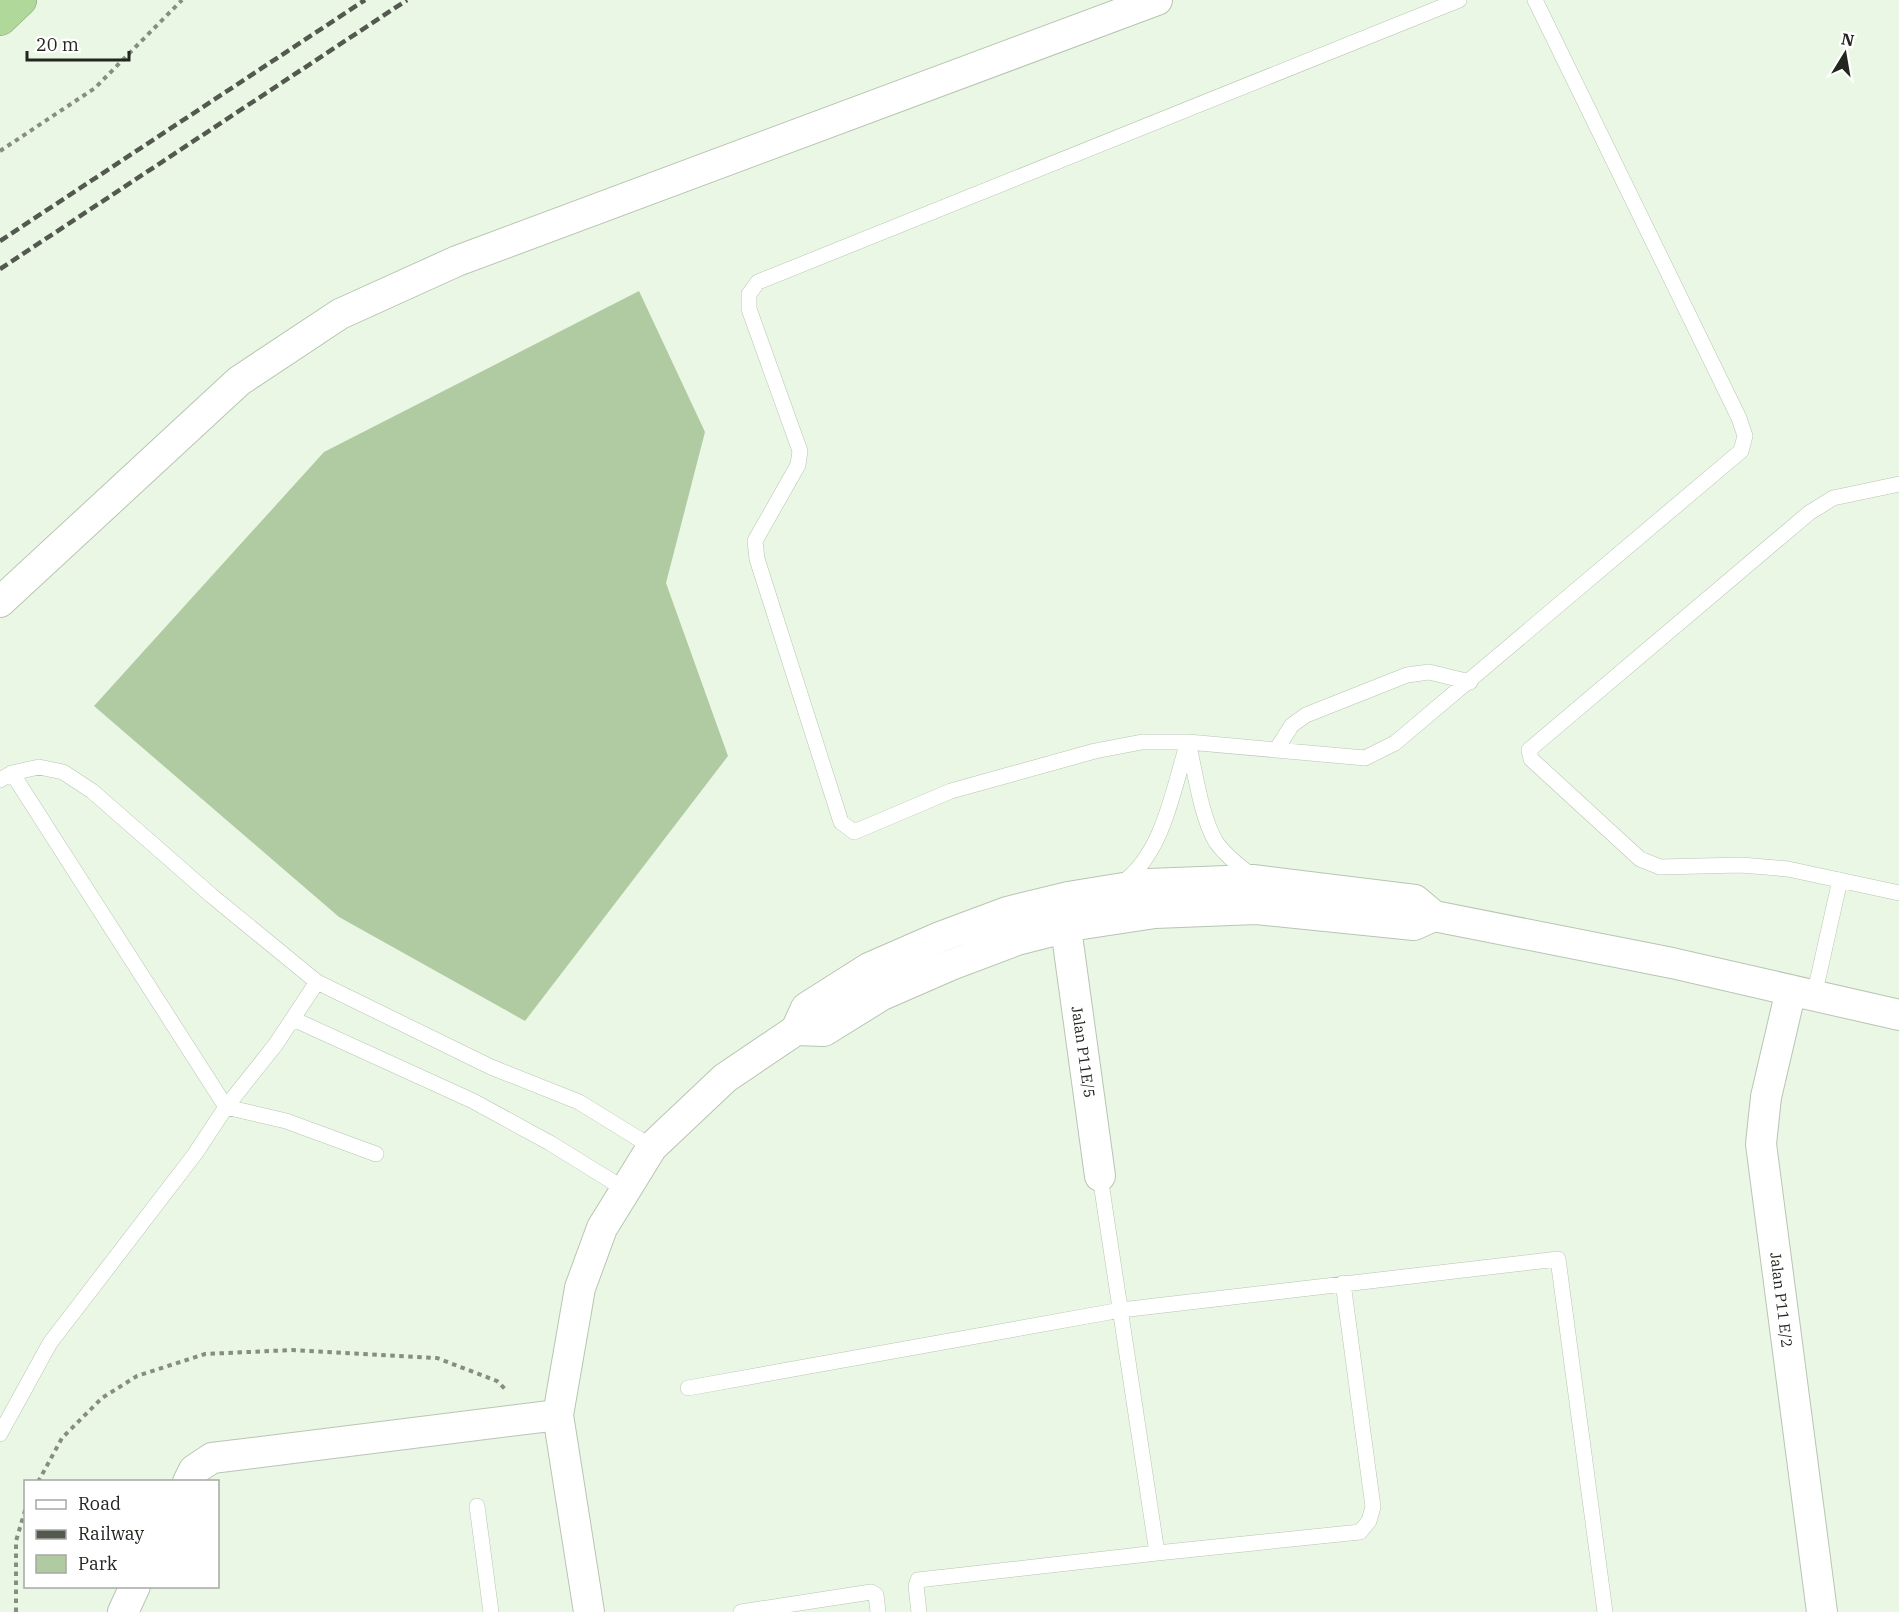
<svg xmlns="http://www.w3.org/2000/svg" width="1899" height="1612" viewBox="0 0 1899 1612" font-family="'IBM Plex Serif',serif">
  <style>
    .green { fill: #b0cba1 }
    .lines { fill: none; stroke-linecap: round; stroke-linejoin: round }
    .lane-casing { stroke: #b8c5b2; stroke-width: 16 }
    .street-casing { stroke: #b8c5b2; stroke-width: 32 }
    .highway-casing { stroke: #7e9a6f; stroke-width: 34 }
    .path { stroke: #858e81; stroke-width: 4; stroke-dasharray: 4.5 4.5; stroke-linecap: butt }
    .lane { stroke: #fff; stroke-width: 15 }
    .street { stroke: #fff; stroke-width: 30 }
    .highway { stroke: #b0d89a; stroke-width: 33 }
    .rail { stroke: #53594f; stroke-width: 4.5; stroke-dasharray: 9 4.5; stroke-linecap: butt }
    .labels { text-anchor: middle; stroke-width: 4.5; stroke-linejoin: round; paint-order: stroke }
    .street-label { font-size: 15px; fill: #22261f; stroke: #fff }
  </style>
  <rect width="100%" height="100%" fill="#eaf7e4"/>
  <!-- green -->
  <path class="green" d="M639,291L705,432L666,583L728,756L525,1021L339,917L94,706L324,452Z"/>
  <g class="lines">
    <defs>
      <path id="lane" d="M1459,0L758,282L749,294V309L800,451L798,465L755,541L757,559L841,822L854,832L951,791L1095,751L1142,742H1188L1365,758L1395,743L1741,451L1745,436L1739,418L1535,0
        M1899,484L1833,498L1809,513L1529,750L1531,759L1640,859L1660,867L1741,865L1788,869L1899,893
        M1188,742C1195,771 1201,817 1216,842C1226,856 1240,867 1254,877
        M1276,750L1292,725L1306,715L1407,675L1429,672L1470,682
        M12,773L226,1107L286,1121L376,1154
        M0,780L12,773L39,767L63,772L92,791L212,896L317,982L491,1067L579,1102L652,1147
        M1122,883C1164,853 1173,788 1188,742
        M1814,996L1840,880
        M293,1019L473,1101L550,1143L626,1190
        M688,1388L1121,1310L1558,1259L1605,1612
        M0,1434L50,1343L195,1154L226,1107L276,1044L317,982
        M477,1506L491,1612
        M1157,1553L1360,1532L1369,1521L1373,1507L1343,1283
        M741,1612L871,1592L876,1595L878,1612
        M919,1612L916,1586L918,1580L1157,1553L1100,1176"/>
      <path id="street" d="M0,602L239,381L340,314L457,261L1157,0
        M1066,928L1100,1176
        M1791,990L1766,1097L1761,1144L1822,1612
        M796,1030L824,1031L882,995L951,965L1017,940L1076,925L1155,913L1256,909L1414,925L1434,916
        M188,1482L194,1470L212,1458L558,1415
        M123,1612L135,1586
        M589,1612L558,1415L580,1288L602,1228L652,1147L725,1078L796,1030L806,1008L869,968L940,937L1007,912L1068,897L1148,884L1253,880L1415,900L1434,916L1672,963L1899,1015"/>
      <path id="highway" d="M0,19L20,0"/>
    </defs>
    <!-- lane casing -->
    <use href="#lane" class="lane-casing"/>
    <!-- street casing -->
    <use href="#street" class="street-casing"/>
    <!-- highway casing -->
    <use href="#highway" class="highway-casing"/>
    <!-- path -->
    <path class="path" d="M0,151L95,88L182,0
      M38,1482L62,1438L102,1398L137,1376L205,1354L292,1350L437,1358L497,1381L505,1389
      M16,1612V1541L26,1507"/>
    <!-- lane -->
    <use href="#lane" class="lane"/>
    <!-- street -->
    <use href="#street" class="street"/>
    <!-- highway -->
    <use href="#highway" class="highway"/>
    <!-- rail -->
    <path class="rail" d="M0,241L365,0
      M0,269L407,0"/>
  </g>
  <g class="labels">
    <!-- street labels -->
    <g class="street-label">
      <text transform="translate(1083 1052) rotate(82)" y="5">Jalan P11E/5</text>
      <text transform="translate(1781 1300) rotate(83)" y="5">Jalan P11 E/2</text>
    </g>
  </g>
  <!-- legend -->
  <rect x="24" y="1480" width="195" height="108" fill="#ffffff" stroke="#a7a8a5" stroke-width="1.5"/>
  <rect x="36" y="1500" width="30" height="9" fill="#ffffff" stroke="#a7a8a5" stroke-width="1.5"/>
  <text x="78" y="1510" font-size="18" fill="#22261f">Road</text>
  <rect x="36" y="1530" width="30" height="9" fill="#53594f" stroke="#a7a8a5" stroke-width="1.5"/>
  <text x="78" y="1540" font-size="18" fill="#22261f">Railway</text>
  <rect x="36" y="1555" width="30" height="18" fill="#b0cba1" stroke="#a7a8a5" stroke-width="1.5"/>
  <text x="78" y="1570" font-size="18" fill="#22261f">Park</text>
  <!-- north arrow -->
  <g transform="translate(1845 54) rotate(11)" stroke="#ffffff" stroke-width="4.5" paint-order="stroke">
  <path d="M0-4.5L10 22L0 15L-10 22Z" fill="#22261f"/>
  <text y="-9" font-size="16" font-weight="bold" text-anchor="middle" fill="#22261f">N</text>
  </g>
  <!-- scale -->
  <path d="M27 51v9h102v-9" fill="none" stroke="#22261f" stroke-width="3"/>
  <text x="36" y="51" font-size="18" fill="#22261f" stroke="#ffffff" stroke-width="4.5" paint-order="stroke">20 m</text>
</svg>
